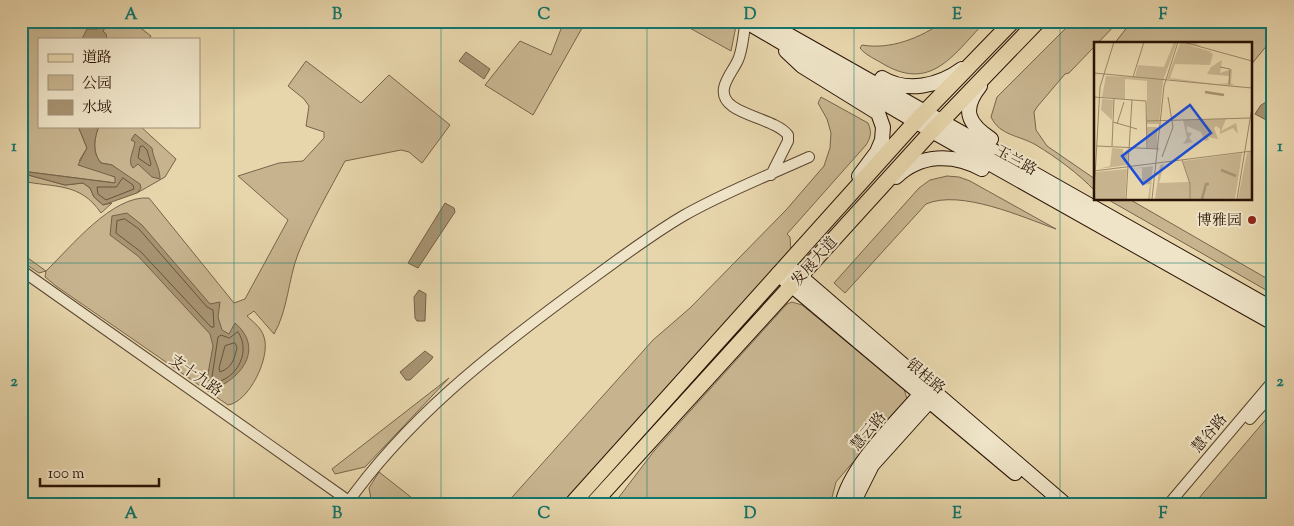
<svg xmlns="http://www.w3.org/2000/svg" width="1294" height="526" viewBox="0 0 1294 526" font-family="'Sorts Mill Goudy','Noto Serif SC',serif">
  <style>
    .green { fill: #c7b48f; stroke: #78644a }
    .water { fill: #a79372; stroke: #756046 }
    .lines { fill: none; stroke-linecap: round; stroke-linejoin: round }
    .shore { stroke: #68533b; stroke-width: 1 }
    .street-casing { stroke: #59442e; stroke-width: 12 }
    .secondary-casing { stroke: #2a1304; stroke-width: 16 }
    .primary-casing { stroke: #2a1304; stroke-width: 17 }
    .street { stroke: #efe4c8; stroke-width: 10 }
    .secondary { stroke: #efe4c8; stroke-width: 14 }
    .primary { stroke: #e7d5ab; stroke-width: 15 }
    .grid { fill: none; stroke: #0f766e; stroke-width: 1; stroke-opacity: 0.55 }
    .poi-dot { fill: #8f2418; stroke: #efe4c8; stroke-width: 2 }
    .labels { text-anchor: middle; stroke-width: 4; stroke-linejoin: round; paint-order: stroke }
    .street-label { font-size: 15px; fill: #2a1304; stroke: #efe4c8 }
    .poi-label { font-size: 15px; fill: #2a1304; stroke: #efe4c8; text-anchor: end }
    .inset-river { fill: none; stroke: #a79372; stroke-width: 2.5 }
    .inset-road { fill: none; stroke: #9b8768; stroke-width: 1 }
    .view { fill: #1d4ed8; fill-opacity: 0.15; stroke: #1d4ed8; stroke-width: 2.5 }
    .inset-edge { fill: none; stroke: #2a1304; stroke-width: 2.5 }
    .neatline { fill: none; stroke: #0f766e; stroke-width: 2 }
    .grid-label { font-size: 16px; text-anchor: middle; font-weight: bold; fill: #0f766e }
  </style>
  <rect width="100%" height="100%" fill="#e7d5ab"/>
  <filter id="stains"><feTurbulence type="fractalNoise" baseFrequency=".004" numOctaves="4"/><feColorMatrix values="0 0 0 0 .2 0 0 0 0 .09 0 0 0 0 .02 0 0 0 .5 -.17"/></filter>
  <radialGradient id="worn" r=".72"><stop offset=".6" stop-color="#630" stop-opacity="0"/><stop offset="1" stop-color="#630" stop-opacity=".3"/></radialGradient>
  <!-- green -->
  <path class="green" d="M21,21H135L134,23L151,36L149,39H39V126H78L87,148L79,161L115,177L116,183L21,171Z
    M564,21H586L533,115L485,85L520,41L551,55Z
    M727,21L736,26L731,51L679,22Z
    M944,21H986C955,52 933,92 885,65C877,60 865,55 860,48L862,45C890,50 921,38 944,21Z
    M1073,21H1119L1069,73L1065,74L1037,107L1034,112L1036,130L1047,146L1095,179V191C1079,174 1056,157 1036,145C1019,135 1000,136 991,117L997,97Z
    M1132,21H1273V38L1250,66V44H1114Z
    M306,61L361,103L389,75L450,125L422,163L409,152L401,150L345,161C329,191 311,222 298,254C288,280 288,310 274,334L254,311L247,316C254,323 261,327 264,337C271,357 249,402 228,405L56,286L45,277L46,271L39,273L21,261V253L46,271C71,247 112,195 149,198L234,303L245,299L288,220L238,176L279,163L303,161L324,138V132L306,126L309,106L304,99L288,86Z
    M821,97L868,123C872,132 871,137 866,145L787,234L790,237L791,253L562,505H505L653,340L690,308L786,210L824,166L830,148L831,133L827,119L818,103Z
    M99,126H140L176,159L165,177L137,193L141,188L112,165L101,163C92,152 94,139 99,126Z
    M21,173L65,185L83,183L90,188L94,197L103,205L112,203L101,213C80,182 55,188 22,181Z
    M947,176L959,177L970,181L1056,229C1022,217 961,189 926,204L845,293L834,283L919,188L930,180Z
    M1107,199H1129L1273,282V294Z
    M792,302L802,305L904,389L907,399L836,482L830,505H613L654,451L787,304Z
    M449,378L365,467L335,474L332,469Z
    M1273,411V505H1193Z
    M379,472L421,505H372L369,488Z"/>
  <!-- water -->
  <path class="water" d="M104,21H110L103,31L106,34L107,39H82L87,29H98Z
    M466,52L490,69L484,79L459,61Z
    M1268,101L1273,104L1270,122L1255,114L1261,105Z
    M78,126H99C94,139 92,152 101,163L112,165L140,184L141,188L137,193L103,205L94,197L90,188L83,183L65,185L21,173V171L115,183V177L78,165L87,148Z
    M135,134L152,148C153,159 160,167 160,179L152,177L138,164L133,168L131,165C129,158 134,149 135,142L131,140Z
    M445,203L454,208L455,212L418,268L408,263Z
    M127,213L142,225L210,304L220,302L218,317L222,330L229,334L235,323C263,347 244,376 216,388L207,379L213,346L210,334L138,256L110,235L112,216Z
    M419,290L426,294L425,321H417L415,318L414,297Z
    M425,351L433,357L431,360L410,380H406L400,372Z"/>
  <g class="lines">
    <!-- shore -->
    <path class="shore" d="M143,146L147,150L151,164L150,166L138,158L140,147Z
      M123,178L133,185L134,189L106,200L98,194L97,187H116Z
      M125,219L139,229L207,307L213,310L214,327H211L141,252L116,233L117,221Z
      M238,332C251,351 238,377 217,382L212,377L218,337L221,335L229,338Z
      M235,343L237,347C235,358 232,368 220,372L219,368L225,346Z"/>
    <defs>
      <path id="street" d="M746,22C743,34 743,49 738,60C734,69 726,78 724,88C719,115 773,116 788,135V141L771,175
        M21,270L353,504
        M1250,419L1273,393
        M346,505C407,419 487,356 571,294C607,268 644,239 683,216C723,193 767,176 809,157
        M1168,505L1273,381"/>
      <path id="secondary" d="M745,21L932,131L1273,323
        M764,21L1273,309
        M786,51L802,66L878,113L883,127L882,140L877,152L859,176
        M882,78C907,93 939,86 962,69
        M980,86C961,110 968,124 991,139
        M896,177C920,154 953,153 982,169
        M787,265L1066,505
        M778,274L1015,473
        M842,505C850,465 900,419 926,388
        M852,505L872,465L935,395"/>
      <path id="primary" d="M571,505L916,121L1013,21
        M592,505L932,131L1038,21"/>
    </defs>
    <!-- street casing -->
    <use href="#street" class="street-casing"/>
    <!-- secondary casing -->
    <use href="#secondary" class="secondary-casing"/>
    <!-- primary casing -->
    <use href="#primary" class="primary-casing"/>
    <!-- street -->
    <use href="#street" class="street"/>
    <!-- secondary -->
    <use href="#secondary" class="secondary"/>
    <!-- primary -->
    <use href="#primary" class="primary"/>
  </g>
  <!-- grid -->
  <path class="grid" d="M234,21V505M441,21V505M647,21V505M854,21V505M1060,21V505M21,263H1273"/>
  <!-- markers -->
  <circle class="poi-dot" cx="1252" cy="220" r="5"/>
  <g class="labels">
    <!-- street labels -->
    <g class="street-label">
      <text transform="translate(1016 160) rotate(29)" y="5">玉兰路</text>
      <text transform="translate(814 261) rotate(-48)" y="5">发展大道</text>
      <text transform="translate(196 375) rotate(35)" y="5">支十九路</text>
      <text transform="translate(926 376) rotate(40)" y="5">银桂路</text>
      <text transform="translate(868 431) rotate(-50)" y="5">慧云路</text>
      <text transform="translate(1209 433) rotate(-50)" y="5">慧谷路</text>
    </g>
    <!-- poi labels -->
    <g class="poi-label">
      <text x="1242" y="225">博雅园</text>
    </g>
  </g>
  <!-- overview -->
  <g transform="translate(1094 42)">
    <rect width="158" height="158" fill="#e7d5ab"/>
    <path d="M80,0H83L69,39L65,82H53V39L31,37V57L8,55L12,34L41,35L44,23L70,25ZM99,0L107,4L94,3L118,10H115L119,12L116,23L81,22L76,36L157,47L73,37L86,1ZM128,18L126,31L138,27L137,41L140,43L124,42L134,41L135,34L113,32L117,25ZM8,57L19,58L18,78L7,68ZM132,77L127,89L142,81L144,92L139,86L126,92V87L122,84L120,86L124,97L114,95L115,98L111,99L107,90L93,84V90L98,91L95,96L99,100L89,102L93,96L89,78ZM52,85H63V106H54ZM18,106L29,107V111L34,107L33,123L4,127L16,124ZM157,109V157H144L153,111ZM148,111L141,157H61L66,123L70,122L65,141L95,140L89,119ZM59,124L56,157H54L56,142L48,143V126L35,127ZM33,127L31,157H1L2,130Z" fill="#c7b48f"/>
    <path class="inset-river" d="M111,50L130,53M127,128L142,134M108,157L112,142H115"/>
    <path class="inset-road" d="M89,0L158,19M126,25L136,27L135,43M0,31L158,46M39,35L50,0M0,55L52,59L53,107M53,79L156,76M19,80L43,87M23,82L30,60M3,104L65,107M18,104L20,57M68,115L79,85L74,55M88,118L96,142V157M0,129L158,109M0,153L6,45L20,0M32,157L38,58M58,157L70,44L84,0M143,157L158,65"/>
    <path class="view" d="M96,63L117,91L49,142L28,114Z"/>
    <rect width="158" height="158" class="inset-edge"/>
  </g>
  <!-- margin -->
  <rect width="1294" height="526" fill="none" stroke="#e7d5ab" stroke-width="55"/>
  <!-- legend -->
  <rect x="38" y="38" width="162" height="90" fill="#efe4c8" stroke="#a0907a"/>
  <rect x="48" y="54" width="25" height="8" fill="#e7d5ab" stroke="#a0907a"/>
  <text x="82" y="62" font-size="15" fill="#2a1304">道路</text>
  <rect x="48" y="75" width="25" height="15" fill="#c7b48f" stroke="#a0907a"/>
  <text x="82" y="88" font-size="15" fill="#2a1304">公园</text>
  <rect x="48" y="100" width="25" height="15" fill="#a79372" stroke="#a0907a"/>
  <text x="82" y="112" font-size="15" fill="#2a1304">水域</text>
  <!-- scale -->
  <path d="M40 478v8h119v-8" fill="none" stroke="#2a1304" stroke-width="2.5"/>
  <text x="48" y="478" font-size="15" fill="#2a1304" stroke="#efe4c8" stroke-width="4" paint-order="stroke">100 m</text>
  <rect x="28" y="28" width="1238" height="470" class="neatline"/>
  <g class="grid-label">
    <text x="131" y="19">A</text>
    <text x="337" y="19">B</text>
    <text x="544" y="19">C</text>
    <text x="750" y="19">D</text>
    <text x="957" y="19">E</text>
    <text x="1163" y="19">F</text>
    <text x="14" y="151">1</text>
    <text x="1280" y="151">1</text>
    <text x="14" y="386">2</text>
    <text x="1280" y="386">2</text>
    <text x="131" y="518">A</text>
    <text x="337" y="518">B</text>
    <text x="544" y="518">C</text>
    <text x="750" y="518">D</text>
    <text x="957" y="518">E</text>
    <text x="1163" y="518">F</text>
  </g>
  <rect width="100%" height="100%" filter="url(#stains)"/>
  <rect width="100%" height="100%" fill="url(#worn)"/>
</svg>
